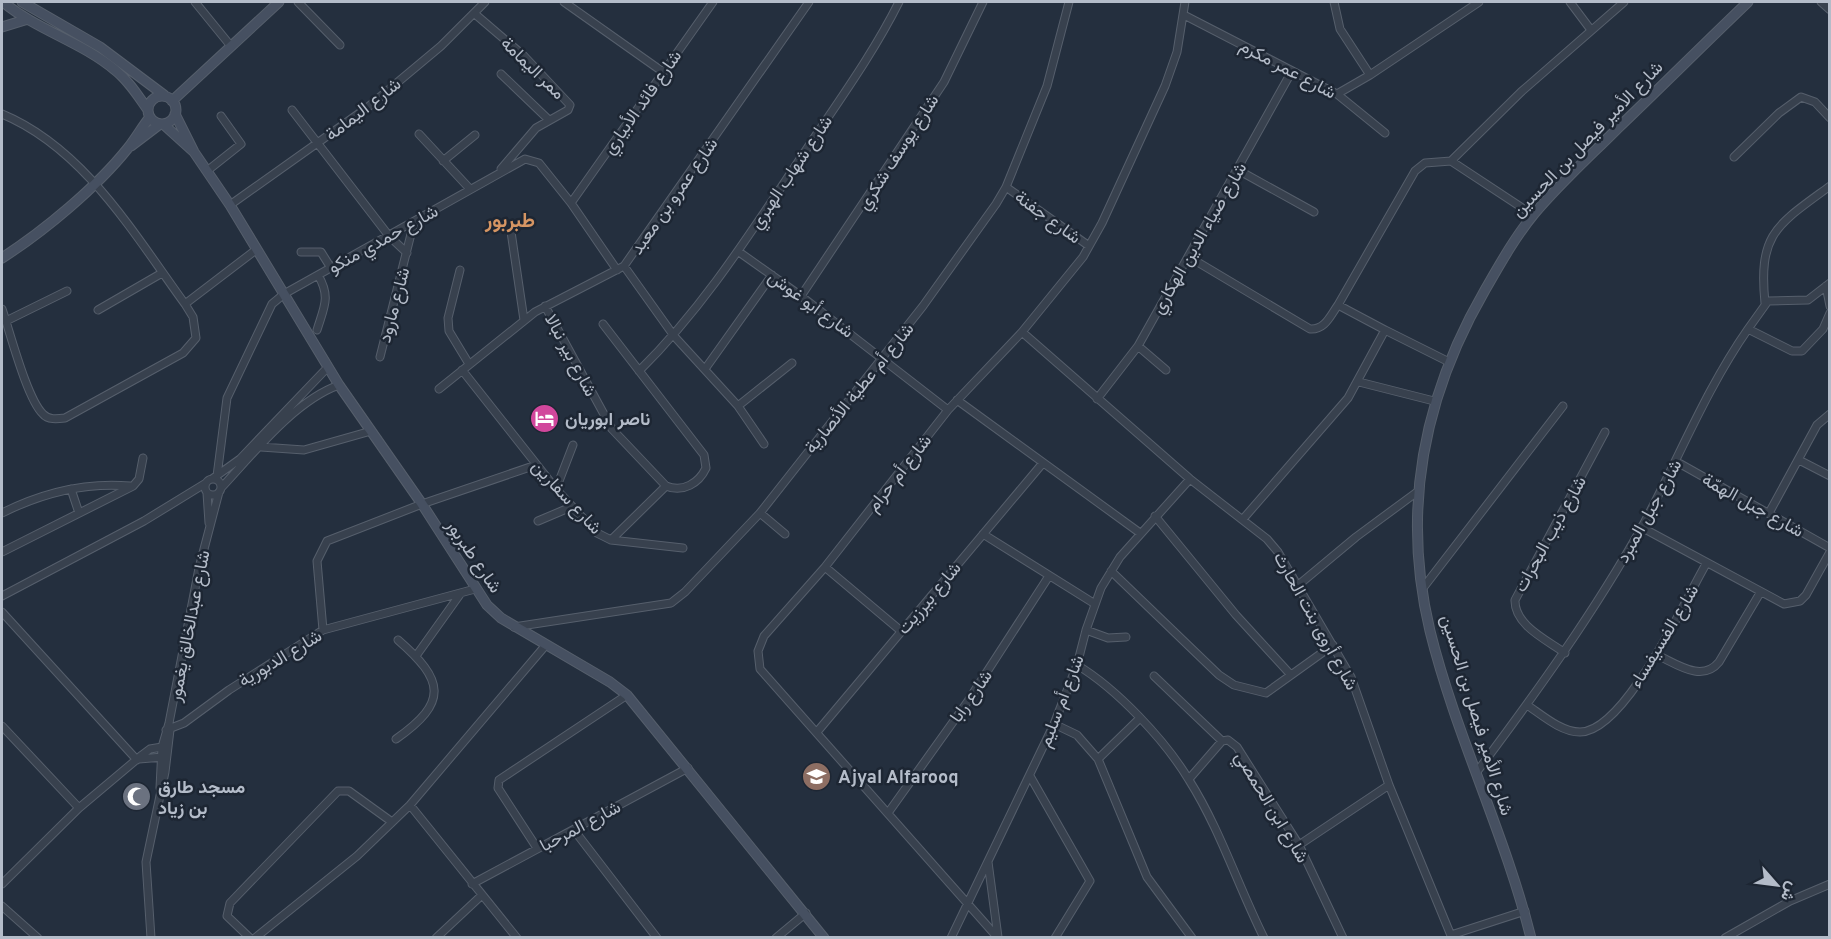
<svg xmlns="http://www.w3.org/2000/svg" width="1831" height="939" viewBox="0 0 1831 939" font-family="Overpass,Vazirmatn,sans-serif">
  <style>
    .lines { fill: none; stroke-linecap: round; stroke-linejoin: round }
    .street-casing { stroke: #565f6c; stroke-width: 9 }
    .secondary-casing { stroke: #565f6c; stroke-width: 11 }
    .street { stroke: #38414e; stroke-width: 7 }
    .secondary { stroke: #465061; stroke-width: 9 }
    .labels { text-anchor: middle; stroke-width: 5; stroke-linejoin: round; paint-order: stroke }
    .street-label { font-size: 18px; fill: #b4bcc9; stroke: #1d2633 }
    .poi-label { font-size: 18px; font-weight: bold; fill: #b4bcc9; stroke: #1d2633; text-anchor: start }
    .neighbourhood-label { font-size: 20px; font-weight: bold; fill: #d59563; stroke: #1d2633 }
  </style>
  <rect width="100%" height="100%" fill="#242f3e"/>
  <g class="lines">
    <defs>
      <path id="street" d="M195,2L230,45
        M298,2L340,45
        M564,2L663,72
        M1334,2L1340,29L1370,75
        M1570,2L1591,30
        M1821,2L1830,10
        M475,14L524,56L570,105L568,110L536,128L501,169
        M1184,15L1337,94L1385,133
        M501,74L549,120
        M1337,94L1370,75L1479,2
        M292,110L389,236L407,253
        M2,114C84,148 134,234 185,304L193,317L196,338L183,353L65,418C57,419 48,420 43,414C27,399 10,332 2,309
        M419,134L470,189
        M1734,157L1779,113L1801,97L1815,102L1830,118
        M443,161L475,135
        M1451,161L1521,92L1624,2
        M1238,170L1314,212
        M207,171L241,144L221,116
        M1006,187L1089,246
        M571,203L713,2
        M230,205L368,107L441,46L485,2
        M510,225L524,320
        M301,252H321L331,268
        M739,252L801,296L948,410
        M1189,257L1310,329C1325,330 1330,316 1338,305L1415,171L1425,163L1451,161L1533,215
        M624,266L674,336L738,406L764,444
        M460,270L448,318L449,331L469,364
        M1826,286L1830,306
        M801,296L944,82L983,2
        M1765,303C1758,233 1777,225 1830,186
        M185,304L257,249
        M545,306L612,429L666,486C683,493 699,483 706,468L704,455L603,324
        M98,310L162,273
        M6,321L67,291
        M1748,329L1768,301L1808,300L1830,283
        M317,330C324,307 331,297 318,275
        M1385,330L1449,362
        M1022,332L1190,479L1267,539L1278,552L1351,677L1389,785L1452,938
        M1138,346L1166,370
        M380,357L414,222
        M705,369L772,275
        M462,370L556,489L597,533L611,540L683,548
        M639,371C704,307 751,232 802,156C835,106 872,56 899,2
        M1359,382L1434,401
        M439,389L535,312L624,266L809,2
        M1097,399L1138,346L1292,71
        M957,400L1140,533
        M738,406L792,363
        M261,447L304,450L371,431
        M1799,460L1830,476
        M1677,462L1830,548
        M217,476L227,398L272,304L284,294L525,159L539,163L571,203L617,270
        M205 487a8 8 0 1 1 16 0a8 8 0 1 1-16 0Z
        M212,479L240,459L328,367
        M221,488C253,454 294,401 339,385
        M71,489L79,513
        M556,489L573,445
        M207,493L209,523
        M2,513C42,493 84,482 130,486
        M760,513L785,534
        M1769,513L1817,425L1830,414
        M1155,516L1236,615L1290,674
        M1243,519L1348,398L1385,330L1338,305
        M538,521L571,507
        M1641,527L1784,604L1800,601L1806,595L1830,552
        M983,534L1095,604
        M611,540L666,486
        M2,552L133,486L139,479L143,458
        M825,567L901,631
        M1111,571L1219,675L1234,685L1266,693L1333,645
        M1296,587L1356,537L1417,492
        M1423,588L1563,406
        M2,596L144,521L206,483
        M2,612L137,760
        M514,627L671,603L685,592L760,513L923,306L996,204L1006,187L1047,86L1069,2
        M323,630L317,561L327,541L422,504L536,465
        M1086,630L1108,638L1126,637
        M1565,653C1547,640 1514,625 1515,600L1605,432
        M1657,655C1677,664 1702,683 1719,662L1760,593
        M416,656L461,593
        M1077,665C1117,689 1165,740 1189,780C1220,829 1238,886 1264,938
        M1154,676L1222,741
        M1527,705C1542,715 1561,732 1580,732C1625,732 1685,600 1706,564
        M1054,724L1077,735L1098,759L1147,877L1192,938
        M2,726L79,808
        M166,730L184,723L229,690L323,630L475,589
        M817,732L1042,464
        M396,739C449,702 444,680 398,640
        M139,759L163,757
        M1098,759L1140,718
        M1476,773C1536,693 1594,613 1643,525C1678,460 1706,389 1748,329L1792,351H1802L1823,329L1830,313
        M1030,776L1090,881L1055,938
        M1189,779L1222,741L1228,740L1237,747L1299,845L1343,938
        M160,788L162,747L169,723L199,568L219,492
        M410,805L517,938
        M888,813L968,701L1049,576
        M574,830L657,938
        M1299,845L1389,785
        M537,848L498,788L499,780L627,695
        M988,862L998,937
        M2,884L79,808L142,755L150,749L168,746
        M472,884L688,768
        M2,906L38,938
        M1451,935L1525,911
        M151,938L146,862L165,772L170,730
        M250,938L227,916L230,903L338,791H349L392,822
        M255,938L357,856L410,805L545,646
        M436,938L482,895
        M776,938L806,913
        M951,938L1054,724L1077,665L1086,630L1101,588L1120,557L1190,479
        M998,938L760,669L758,651L764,636L825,567L948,410L1022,332L1083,257L1102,223L1165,86L1177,52L1185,2
        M1725,938L1790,901L1830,884"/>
      <path id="secondary" d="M3,2C37,30 82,42 115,70C129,81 138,96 148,110
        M22,2L100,47L164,95
        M2,27L28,19
        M148 110a14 14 0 1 1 28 0a14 14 0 1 1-28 0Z
        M172,101L279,2
        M175,114L194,152L230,205L339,385L422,504L487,605L501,618L610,682L627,695L824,938
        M163,124L194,152
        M131,146L160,124
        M2,258C44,231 97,187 128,148C136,138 142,127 150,117
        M1531,938C1505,834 1456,736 1430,631C1401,510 1423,397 1485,290C1500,264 1515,237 1534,214C1560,183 1589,157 1617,129C1661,87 1704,44 1748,2"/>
    </defs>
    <!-- street casing -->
    <use href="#street" class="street-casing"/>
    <!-- secondary casing -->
    <use href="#secondary" class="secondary-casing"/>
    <!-- street -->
    <use href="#street" class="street"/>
    <!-- secondary -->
    <use href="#secondary" class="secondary"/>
  </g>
  <!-- icons -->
  <defs>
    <symbol id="hotel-disc" viewBox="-11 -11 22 22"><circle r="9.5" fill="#d1479c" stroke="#1d2633"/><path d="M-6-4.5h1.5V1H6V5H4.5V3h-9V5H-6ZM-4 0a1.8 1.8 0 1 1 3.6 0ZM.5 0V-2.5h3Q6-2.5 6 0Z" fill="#fff"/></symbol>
    <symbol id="school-disc" viewBox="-11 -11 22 22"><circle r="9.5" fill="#8d6e63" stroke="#1d2633"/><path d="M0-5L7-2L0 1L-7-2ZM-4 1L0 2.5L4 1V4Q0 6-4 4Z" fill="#fff"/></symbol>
    <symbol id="mosque-disc" viewBox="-11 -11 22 22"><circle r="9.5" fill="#6b7280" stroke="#1d2633"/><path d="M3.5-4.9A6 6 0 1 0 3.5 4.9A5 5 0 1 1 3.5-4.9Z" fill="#fff"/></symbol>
  </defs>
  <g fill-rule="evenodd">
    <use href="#hotel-disc" x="528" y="402" width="33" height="33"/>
    <use href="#school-disc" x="800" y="760" width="33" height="33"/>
    <use href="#mosque-disc" x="120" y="780" width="33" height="33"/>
  </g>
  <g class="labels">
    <!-- street labels -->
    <g class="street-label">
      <text transform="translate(533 68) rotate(44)" y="6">ممر اليمامة</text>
      <text transform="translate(1288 69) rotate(28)" y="6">شارع عمر مكرم</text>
      <text transform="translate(642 102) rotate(-55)" y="6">شارع فائد الأبياري</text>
      <text transform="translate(363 109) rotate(-38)" y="6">شارع اليمامة</text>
      <text transform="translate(1587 139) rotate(-46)" y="6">شارع الأمير فيصل بن الحسين</text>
      <text transform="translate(898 152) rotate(-57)" y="6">شارع يوسف شكري</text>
      <text transform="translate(791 172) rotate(-56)" y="6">شارع شهاب الهبري</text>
      <text transform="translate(674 196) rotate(-55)" y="6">شارع عمرو بن معبد</text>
      <text transform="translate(1048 217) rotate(36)" y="6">شارع جفنة</text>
      <text transform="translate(1199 238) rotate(-60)" y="6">شارع ضياء الدين الهكاري</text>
      <text transform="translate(383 239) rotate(-29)" y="6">شارع حمدي منكو</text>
      <text transform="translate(811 304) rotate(36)" y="6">شارع أبو غوش</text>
      <text transform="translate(394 305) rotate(-75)" y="6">شارع مارود</text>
      <text transform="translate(571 355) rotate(62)" y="6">شارع بير نبالا</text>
      <text transform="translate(859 388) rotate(-51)" y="6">شارع أم عطية الأنصارية</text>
      <text transform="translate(899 473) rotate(-52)" y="6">شارع أم حرام</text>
      <text transform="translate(567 497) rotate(47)" y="6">شارع سفارين</text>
      <text transform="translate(1753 505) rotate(29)" y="6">شارع جبل الهمّة</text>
      <text transform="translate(1649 511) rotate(-61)" y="6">شارع جبل المبرد</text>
      <text transform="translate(1550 534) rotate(-61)" y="6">شارع ذيب البحرات</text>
      <text transform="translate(474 556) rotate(56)" y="6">شارع طبربور</text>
      <text transform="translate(929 598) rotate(-50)" y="6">شارع بيرزيت</text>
      <text transform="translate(1316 621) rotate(61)" y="6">شارع أروى بنت الحارث</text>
      <text transform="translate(189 626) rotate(-79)" y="6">شارع عبدالخالق يغمور</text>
      <text transform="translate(1664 636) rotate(-59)" y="6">شارع الفسيفساء</text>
      <text transform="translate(280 658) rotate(-31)" y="6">شارع الدبورية</text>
      <text transform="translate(971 696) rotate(-55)" y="6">شارع رابا</text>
      <text transform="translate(1061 701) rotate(-69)" y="6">شارع أم سليم</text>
      <text transform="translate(1477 715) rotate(73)" y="6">شارع الأمير فيصل بن الحسين</text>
      <text transform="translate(1272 807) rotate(59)" y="6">شارع ابن الحمصي</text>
      <text transform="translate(580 826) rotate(-28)" y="6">شارع المرحبا</text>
    </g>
    <!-- poi labels -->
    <g class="poi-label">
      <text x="565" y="425">ناصر ابوريان</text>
      <text x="838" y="783">Ajyal Alfarooq</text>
      <text x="158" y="793">مسجد طارق<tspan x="158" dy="21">بن زياد</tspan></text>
    </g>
    <!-- neighbourhood labels -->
    <g class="neighbourhood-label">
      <text x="510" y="227">طبربور</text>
    </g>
  </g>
  <!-- border -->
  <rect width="1831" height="939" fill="none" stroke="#b4bcc9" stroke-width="6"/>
  <!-- north arrow -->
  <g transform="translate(1777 885) rotate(118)" stroke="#1d2633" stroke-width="4.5" paint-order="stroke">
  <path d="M0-4.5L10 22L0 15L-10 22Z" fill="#b4bcc9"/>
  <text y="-9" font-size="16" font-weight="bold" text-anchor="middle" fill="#b4bcc9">ش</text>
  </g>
</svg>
